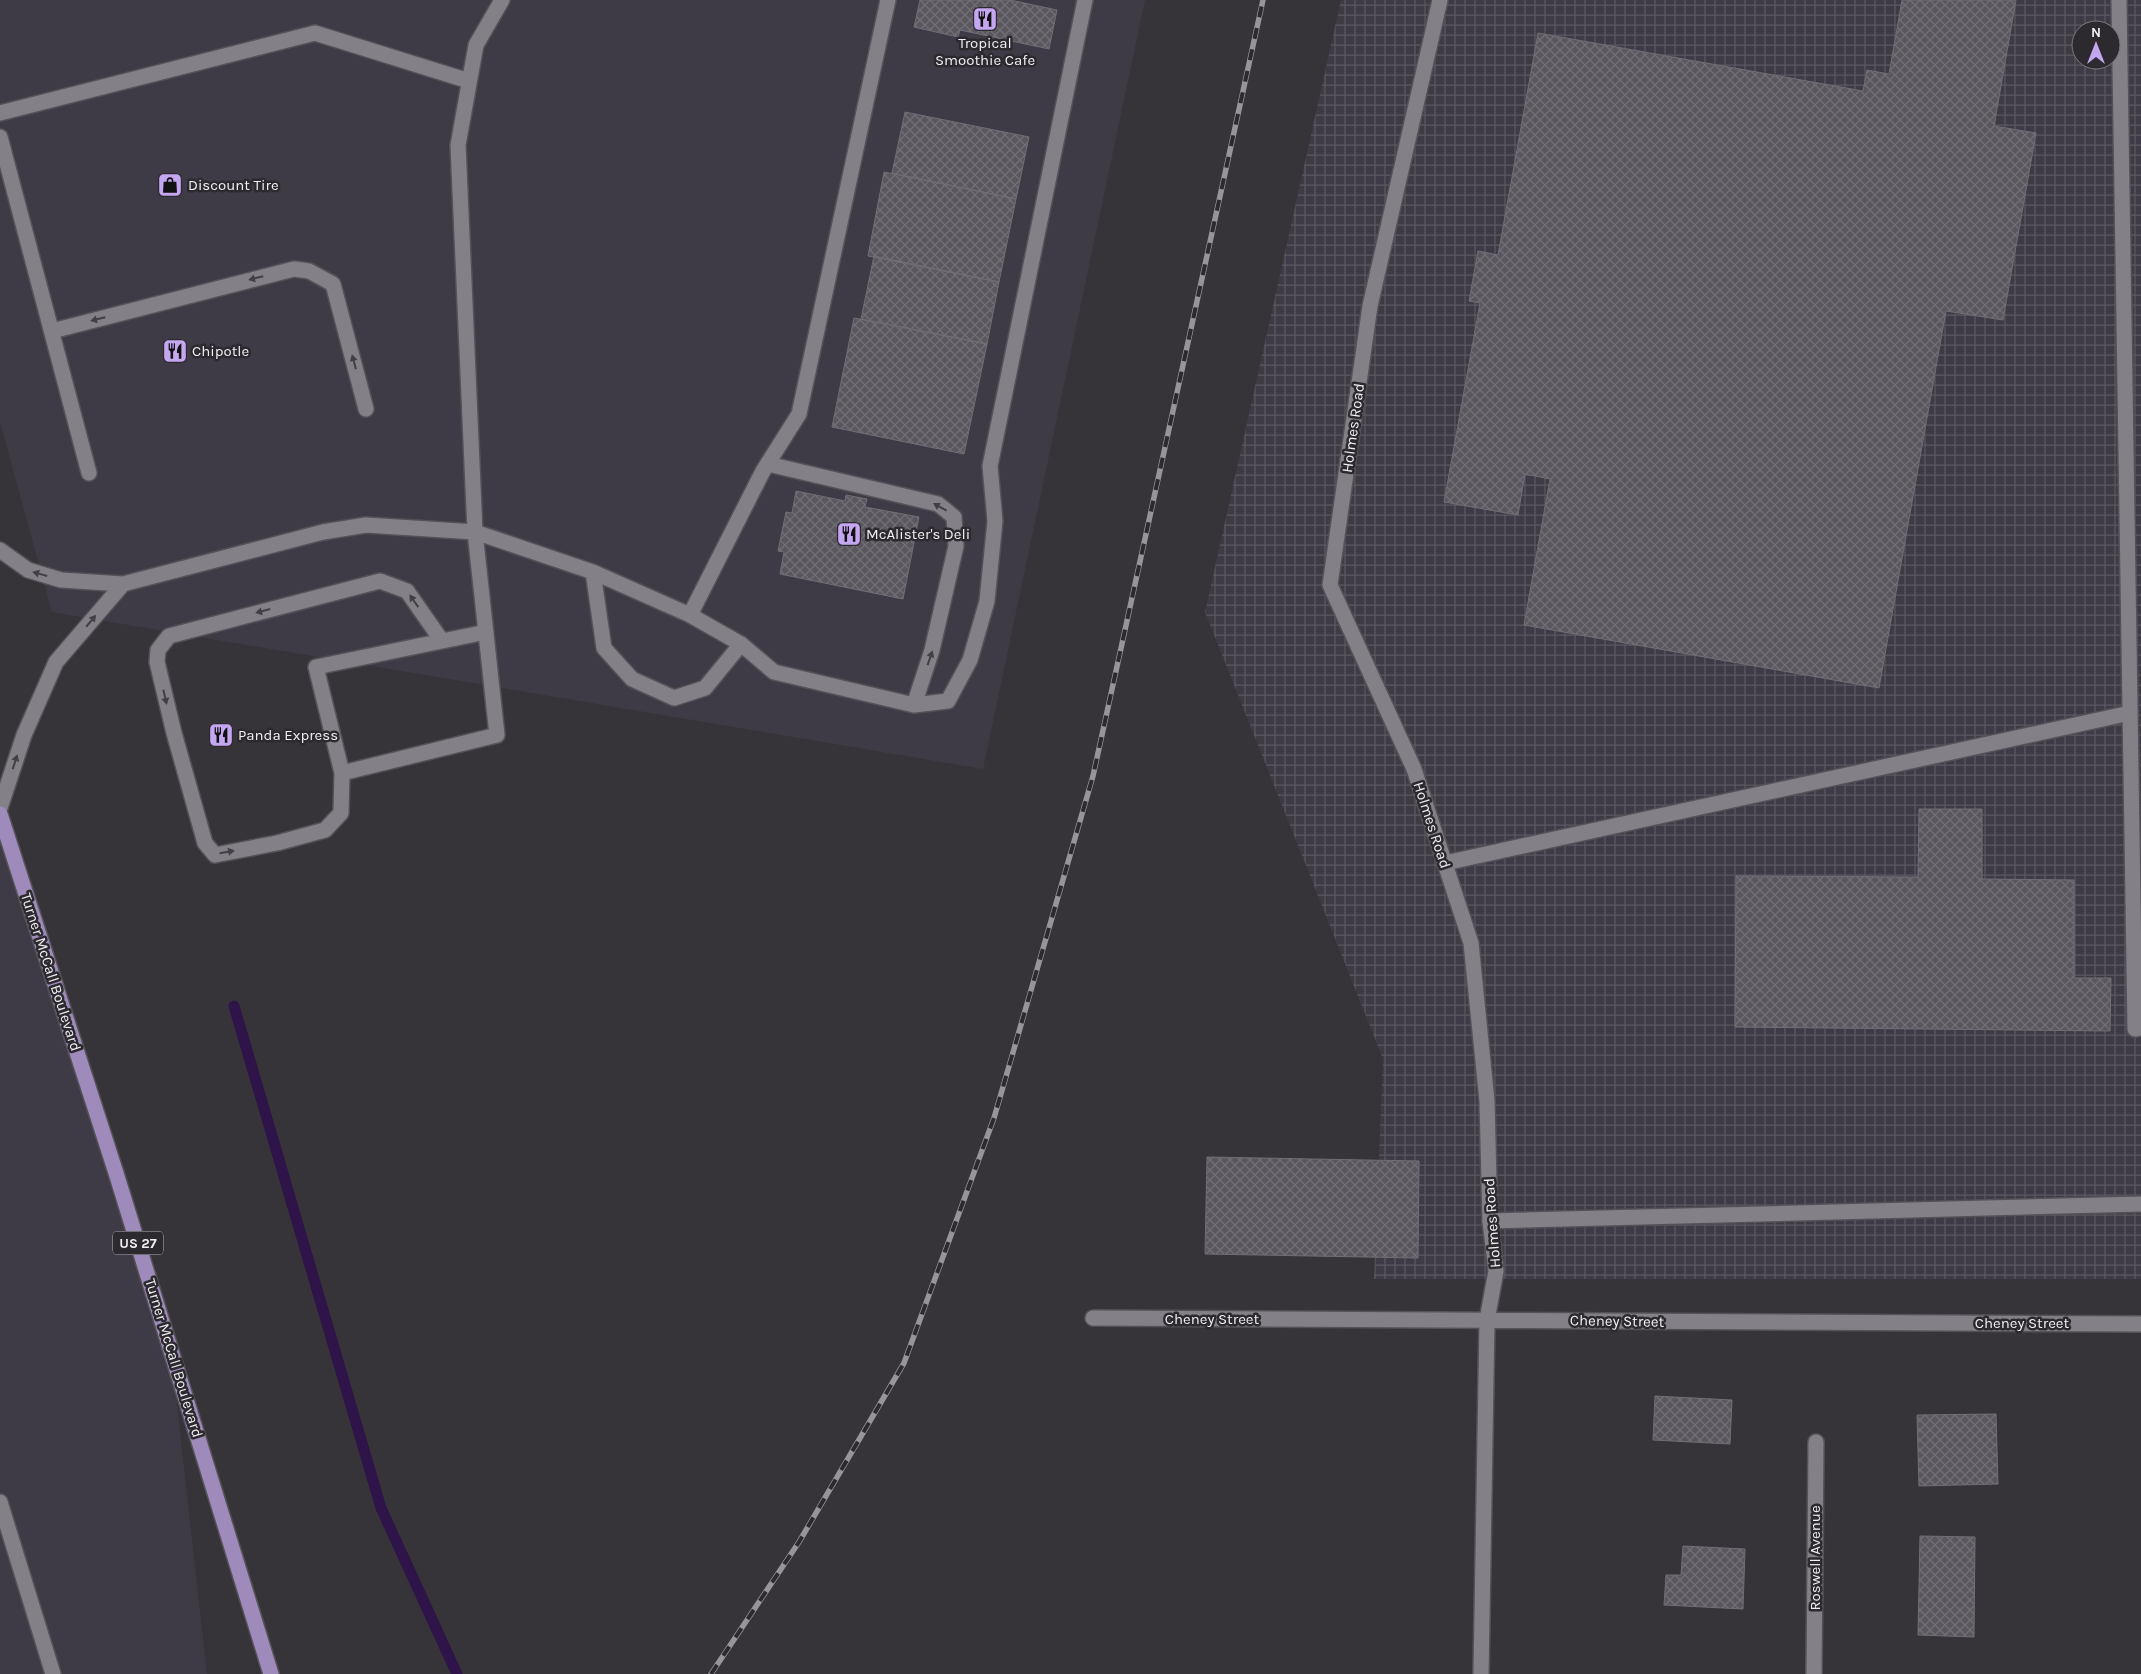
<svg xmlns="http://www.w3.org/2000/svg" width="2141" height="1674" viewBox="0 0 2141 1674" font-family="Karla,sans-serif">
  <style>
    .built { fill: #3f3b46 }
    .industrial { fill: url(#industrial-grid); fill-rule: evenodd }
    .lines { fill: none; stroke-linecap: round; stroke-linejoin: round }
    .stream { stroke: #2e1449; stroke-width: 11 }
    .building { fill: url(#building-cross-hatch); stroke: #716f75 }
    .lane-casing { stroke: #545257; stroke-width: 18 }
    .street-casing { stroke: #545257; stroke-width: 18 }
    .primary-casing { stroke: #545257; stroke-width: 18 }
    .lane { stroke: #838187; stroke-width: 15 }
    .street { stroke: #838187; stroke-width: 15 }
    .primary { stroke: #9e8abb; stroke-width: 15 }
    .rail-casing { stroke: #979599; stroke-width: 5.5 }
    .rail { stroke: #2c2a2f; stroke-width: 4; stroke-dasharray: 11; stroke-linecap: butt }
    .oneway { fill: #424045 }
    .labels { text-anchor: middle; stroke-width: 5; stroke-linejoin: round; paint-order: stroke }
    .shield { fill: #2c2a2f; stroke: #b6b4b8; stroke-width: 1 }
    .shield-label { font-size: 14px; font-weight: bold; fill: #f1eff3 }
    .poi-label { font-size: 15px; fill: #f1eff3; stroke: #2c2a2f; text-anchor: start }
    .street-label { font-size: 15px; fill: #f1eff3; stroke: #2c2a2f }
  </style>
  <defs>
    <pattern id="industrial-grid" width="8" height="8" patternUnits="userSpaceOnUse" patternTransform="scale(1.25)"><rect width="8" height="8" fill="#3f3b46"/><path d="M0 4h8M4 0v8" fill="none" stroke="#5b5861"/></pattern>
    <pattern id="building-cross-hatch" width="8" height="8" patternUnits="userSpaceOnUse" patternTransform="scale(1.25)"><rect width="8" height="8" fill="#5a585e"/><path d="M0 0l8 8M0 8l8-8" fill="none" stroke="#727076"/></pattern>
  </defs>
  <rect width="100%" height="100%" fill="#363439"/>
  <!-- built -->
  <path class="built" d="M0,0H1145L983,769L52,612L0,422Z
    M0,814L171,1351L207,1674H0Z"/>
  <!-- industrial -->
  <path class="industrial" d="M1341,0H2141V1279H1374L1383,1059L1205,612ZM2081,30H2111V60H2081Z"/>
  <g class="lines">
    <!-- stream -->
    <path class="stream" d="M234,1006L381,1508L457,1674"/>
  </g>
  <!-- building -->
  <path class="building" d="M920,0H1010L1057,10L1049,49L960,30L958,37L914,27Z
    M1902,0H2016L1994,126L2036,133L2003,320L1946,311L1879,688L1524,625L1550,479L1525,474L1518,515L1444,502L1480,303L1469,301L1478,251L1498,255L1538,33L1863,91L1867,70L1889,74Z
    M905,112L1029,137L1016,199L892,173Z
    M884,172L1016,199L999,282L868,256Z
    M874,256L999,282L987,344L861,319Z
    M854,318L987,344L964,454L832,427Z
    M796,491L845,501L846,495L867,499L865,507L919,517L903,599L780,574L784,552L778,551L786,512L792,513Z
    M1919,809H1982V879L2074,880V978H2111L2110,1031L1735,1027L1736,876L1918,877Z
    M1207,1157L1419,1161L1418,1258L1205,1254Z
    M1655,1396L1732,1400L1730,1444L1653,1440Z
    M1996,1414L1998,1484L1919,1486L1917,1415Z
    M1920,1536L1975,1537L1974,1637L1918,1635Z
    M1683,1546L1745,1549L1743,1609L1664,1605L1666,1575H1681Z"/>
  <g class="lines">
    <defs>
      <path id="lane" d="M2119,0L2135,1029L2141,1028
        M0,113L315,33L469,81
        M0,137L89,473
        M52,331L294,269L309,271L333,284L366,409
        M768,464L938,504L954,517L956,546L932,650L914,705
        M0,550L28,570L61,580L123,584L323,532L366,525L475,532L593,572L690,615L741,644L774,672L914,705L948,701L970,660L987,601L995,521L990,466L1085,0
        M593,572L604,648L632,679L674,698L705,688L741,644
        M690,615L763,471L799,414L888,0
        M486,632L316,667L342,773L497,735L475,532L458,145L476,45L502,0
        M342,773L341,813L325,830L277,843L215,855L205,843L174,733L157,662L158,650L169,636L380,581L407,591L442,641
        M0,808L24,735L56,662L123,584
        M1445,863L2130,713
        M1490,1221L2141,1204
        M0,1502L53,1674"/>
      <path id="street" d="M1440,0L1370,306L1330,585L1414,769L1471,943L1487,1101L1490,1221L1496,1271L1487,1320L1481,1674
        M1093,1318L2141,1324
        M1814,1674L1816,1442"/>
      <path id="primary" d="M0,814L116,1173L271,1674"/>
    </defs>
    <!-- lane casing -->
    <use href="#lane" class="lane-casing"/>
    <!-- street casing -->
    <use href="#street" class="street-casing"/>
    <!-- primary casing -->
    <use href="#primary" class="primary-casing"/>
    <!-- lane -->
    <use href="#lane" class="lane"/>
    <!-- street -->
    <use href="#street" class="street"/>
    <!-- primary -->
    <use href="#primary" class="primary"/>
    <defs>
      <path id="rail" d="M711,1674L799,1542L904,1363L994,1118L1093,776L1263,0"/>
    </defs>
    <!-- rail casing -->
    <use href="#rail" class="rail-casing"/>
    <!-- rail -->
    <use href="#rail" class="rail"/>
  </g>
  <!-- one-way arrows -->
  <defs><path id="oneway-solid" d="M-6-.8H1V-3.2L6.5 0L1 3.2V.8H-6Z" transform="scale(1.25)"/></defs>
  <g class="oneway">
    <use href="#oneway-solid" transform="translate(256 278) rotate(166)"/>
    <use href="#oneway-solid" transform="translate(98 319) rotate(166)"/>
    <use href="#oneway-solid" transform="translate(354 362) rotate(-105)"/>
    <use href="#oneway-solid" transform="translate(940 507) rotate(-151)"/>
    <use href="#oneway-solid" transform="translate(40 574) rotate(-164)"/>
    <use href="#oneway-solid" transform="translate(414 601) rotate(-125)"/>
    <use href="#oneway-solid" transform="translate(263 611) rotate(165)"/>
    <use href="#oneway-solid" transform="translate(91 621) rotate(-50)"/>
    <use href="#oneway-solid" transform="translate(930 658) rotate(-71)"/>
    <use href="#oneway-solid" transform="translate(165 697) rotate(77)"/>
    <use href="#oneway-solid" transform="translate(15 762) rotate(-72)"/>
    <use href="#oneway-solid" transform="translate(227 852) rotate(-10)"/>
  </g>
  <!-- icons -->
  <defs>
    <symbol id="restaurant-square" viewBox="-11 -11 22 22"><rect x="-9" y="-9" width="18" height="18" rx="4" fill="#c5a7f1" stroke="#2c2a2f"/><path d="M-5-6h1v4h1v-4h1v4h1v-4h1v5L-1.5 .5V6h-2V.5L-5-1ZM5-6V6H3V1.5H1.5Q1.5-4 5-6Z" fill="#111"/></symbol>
    <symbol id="shop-square" viewBox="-11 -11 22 22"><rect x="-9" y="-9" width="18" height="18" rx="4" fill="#c5a7f1" stroke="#2c2a2f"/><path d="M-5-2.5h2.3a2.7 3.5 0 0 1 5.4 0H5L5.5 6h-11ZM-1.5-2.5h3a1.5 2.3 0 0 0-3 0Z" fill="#111"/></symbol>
  </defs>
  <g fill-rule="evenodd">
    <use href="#restaurant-square" x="971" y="5" width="28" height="28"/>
    <use href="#shop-square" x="156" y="171" width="28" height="28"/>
    <use href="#restaurant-square" x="161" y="337" width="28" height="28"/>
    <use href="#restaurant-square" x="835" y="520" width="28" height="28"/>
    <use href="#restaurant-square" x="207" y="721" width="28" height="28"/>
  </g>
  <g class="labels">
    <!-- shield labels -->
    <rect class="shield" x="113" y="1231.5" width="50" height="23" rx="4"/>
    <g class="shield-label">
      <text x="138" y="1248">US 27</text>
    </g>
    <!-- poi labels -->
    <g class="poi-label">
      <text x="985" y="48" text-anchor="middle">Tropical<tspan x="985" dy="17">Smoothie Cafe</tspan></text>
      <text x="188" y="190">Discount Tire</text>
      <text x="192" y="356">Chipotle</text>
      <text x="866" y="539">McAlister's Deli</text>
      <text x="238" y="740">Panda Express</text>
    </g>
    <!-- street labels -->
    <g class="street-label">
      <text transform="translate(1353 428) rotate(-82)" y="5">Holmes Road</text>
      <text transform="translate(1432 825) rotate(72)" y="5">Holmes Road</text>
      <text transform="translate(51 972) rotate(72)" y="5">Turner McCall Boulevard</text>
      <text transform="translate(1492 1223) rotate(-94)" y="5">Holmes Road</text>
      <text x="1212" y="1324">Cheney Street</text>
      <text transform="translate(1617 1321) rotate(1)" y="5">Cheney Street</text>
      <text x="2022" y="1328">Cheney Street</text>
      <text transform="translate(174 1358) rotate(73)" y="5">Turner McCall Boulevard</text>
      <text transform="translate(1815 1558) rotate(-90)" y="5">Roswell Avenue</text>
    </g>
  </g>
  <!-- north arrow -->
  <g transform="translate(2096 45)"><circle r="24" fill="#2c2a2f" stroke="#7b797d"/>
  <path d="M0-4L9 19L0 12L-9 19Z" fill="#c5a7f1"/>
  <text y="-8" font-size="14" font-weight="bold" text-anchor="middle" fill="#f1eff3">N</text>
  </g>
</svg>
